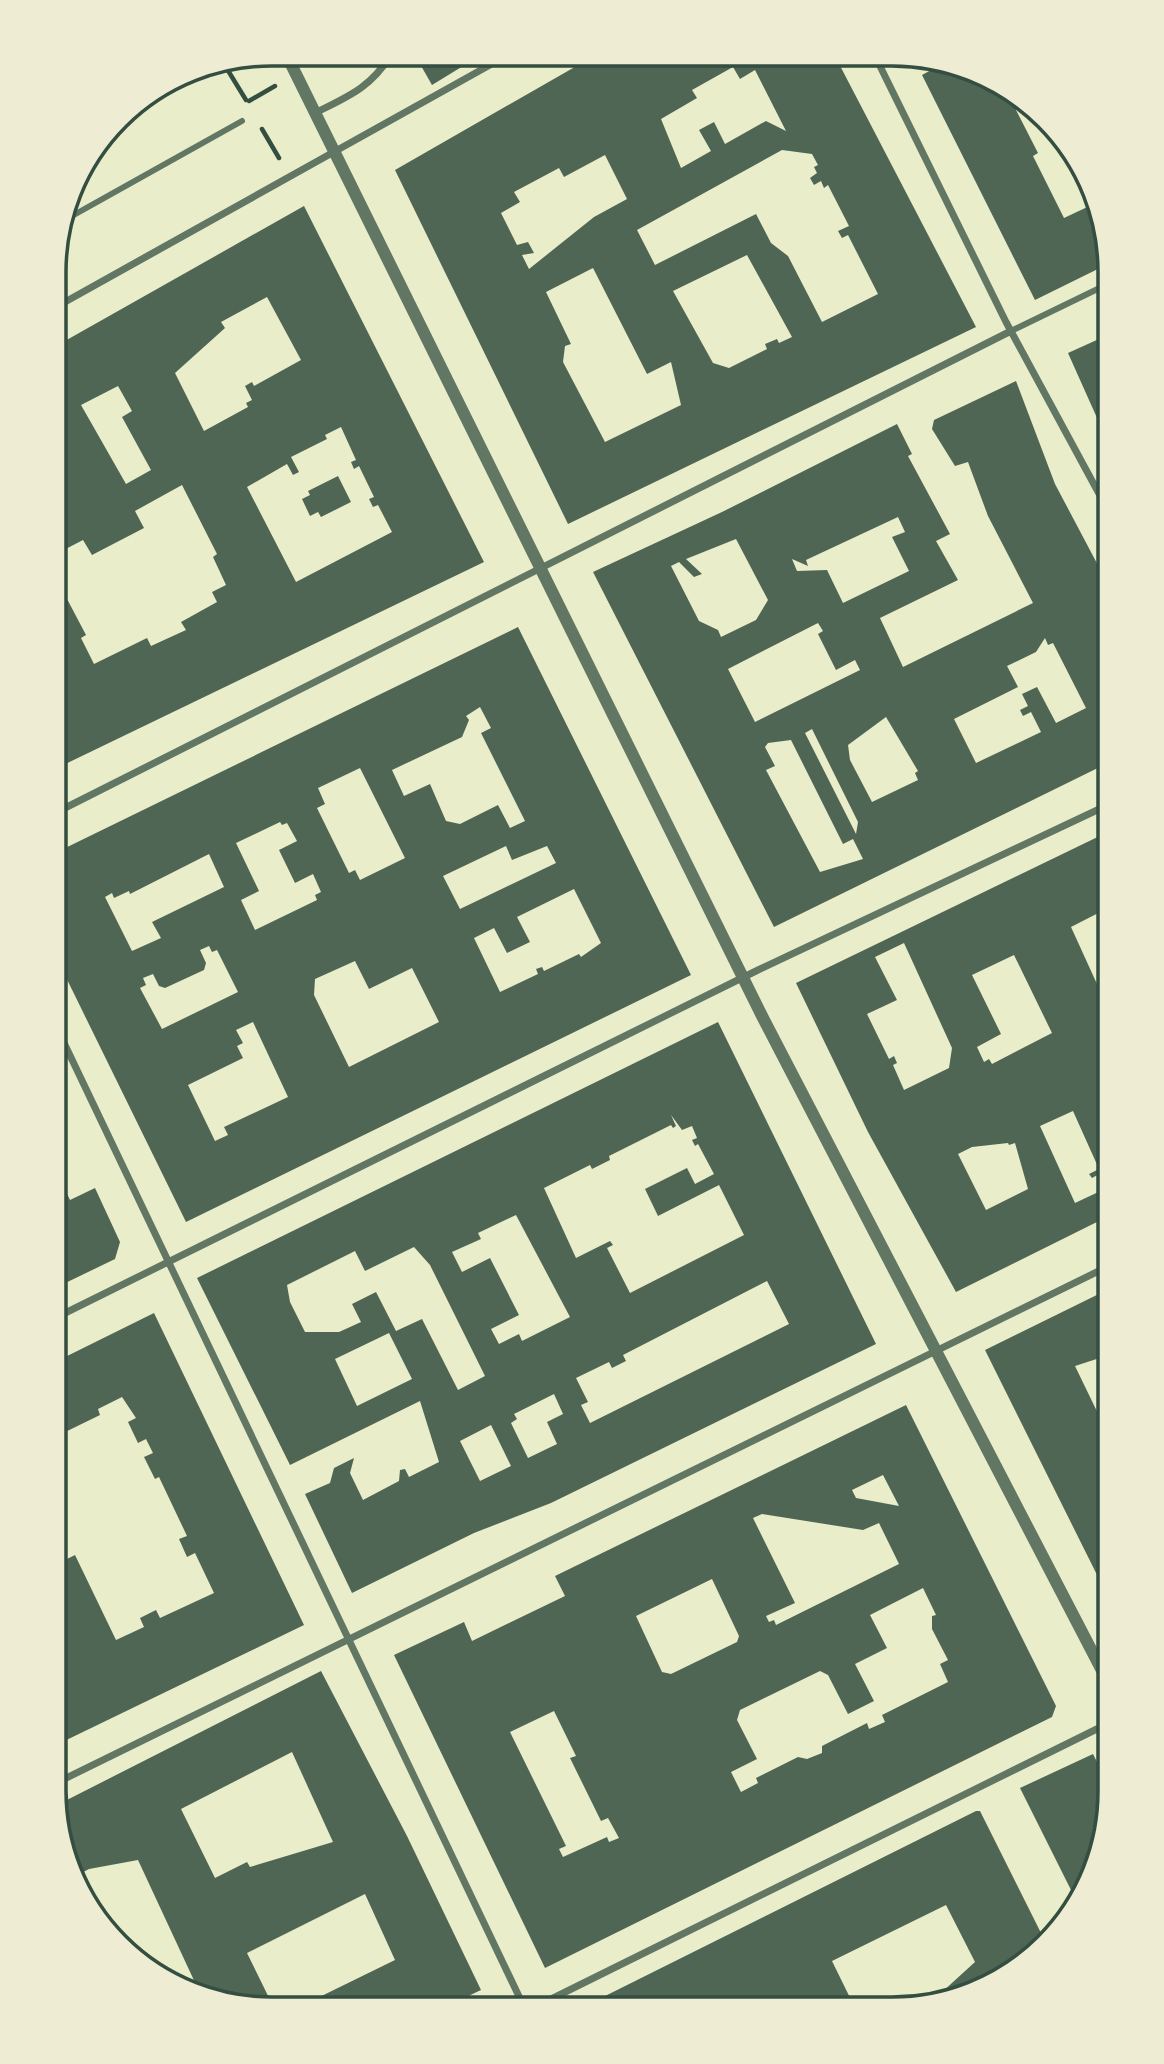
<svg xmlns="http://www.w3.org/2000/svg" width="1164" height="2064" viewBox="0 0 1164 2064" font-family="Signika,sans-serif">
  <style>
    .building { fill: #4f6655; fill-rule: evenodd }
    .lines { fill: none; stroke-linecap: round; stroke-linejoin: round }
    .path { stroke: #344e41; stroke-width: 4.5 }
    .pedestrian { stroke: #617663; stroke-width: 6 }
    .minor { stroke: #617663; stroke-width: 7 }
    .tertiary { stroke: #617663; stroke-width: 12 }
    .rim { fill: none; stroke: #344e41; stroke-width: 3.5 }
  </style>
  <rect width="100%" height="100%" fill="#e9edc9"/>
  <!-- building -->
  <path class="building" d="M436,55H463L468,63L432,85L420,64Z
    M594,56L836,58L976,327L568,524L395,170ZM733,67L740,79L755,70L786,131L766,121L725,144L714,122L699,130L711,151L681,168L661,119L697,98L692,90ZM782,150L812,154L818,165L814,167L817,173L810,178L814,185L821,181L824,188L828,185L849,226L838,231L842,238L848,235L878,294L822,322L788,256L771,243L756,214L655,265L637,230ZM605,155L627,199L594,217L529,269L522,255L534,253L528,242L517,245L501,213L520,202L514,192L559,168L564,177ZM747,255L792,337L779,343L777,339L765,344L767,349L729,368L713,363L673,291ZM593,268L647,374L671,362L681,405L605,442L563,362L565,346L571,344L546,292Z
    M944,63L1027,104L1016,110L1038,153L1033,156L1064,218L1098,202L1108,264L1035,300L922,75Z
    M304,206L484,562L55,769L56,709L60,707L58,691L56,690V578L86,635L81,638L94,664L147,638L151,646L186,630L181,622L217,602L212,592L226,585L213,557L217,554L182,485L135,511L144,528L92,555L83,540L56,554V524L67,518L56,496V346ZM267,297L301,360L254,386L252,382L245,386L252,400L246,403L248,407L204,431L175,373L225,328L221,322ZM118,386L132,411L122,417L151,470L126,484L81,405ZM341,427L356,460L351,462L354,469L359,466L374,497L369,499L373,507L378,505L392,532L296,582L247,487L287,464L293,475L299,472L291,457L327,439L325,435Z
    M1110,334V447L1068,353Z
    M1016,381L1055,484L1110,588V762L774,927L593,572L722,512L897,424L912,454L908,456L950,534L936,541L958,580L880,618L903,667L1033,603L988,516L968,462L955,466L932,429L934,420ZM898,517L905,532L892,537L909,571L843,603L827,570L797,571L792,559L808,566L806,560ZM736,539L768,600L756,620L721,637L718,630L699,621L671,566L679,562L694,577L702,574L686,559ZM818,623L823,631L818,634L836,670L855,660L860,670L755,722L728,669ZM1045,638L1048,645L1053,643L1086,708L1056,723L1037,687L1022,694L1028,706L1020,710L1023,716L1031,712L1041,732L976,763L954,719L1018,687L1007,666L1036,652ZM886,717L918,771L915,773L918,780L872,802L850,760L848,745ZM812,729L858,822L856,834L805,733ZM791,740L843,844L853,839L863,859L820,872L766,770L775,766L765,747L768,743Z
    M338,476L351,502L321,517L318,512L310,516L302,499L310,495L308,491Z
    M518,627L691,975L186,1222L55,955V853ZM480,707L491,728L481,733L525,821L510,828L498,805L460,824L446,821L430,784L404,796L392,770L462,737L469,720L466,716ZM360,768L405,858L360,880L355,870L349,873L317,808L325,804L318,788ZM280,822L282,825L287,823L297,841L279,850L295,883L313,874L321,892L315,895L317,900L255,930L241,900L259,891L236,843ZM506,846L512,860L547,846L556,863L460,909L443,876ZM209,854L224,887L152,922L161,938L132,951L105,897L112,893L114,898L129,891L130,894ZM574,889L601,943L581,957L579,954L544,971L542,967L536,969L538,974L500,992L474,938L494,928L507,953L530,942L517,917ZM209,946L212,952L217,950L238,992L162,1029L140,988L146,985L143,978L153,974L159,986L165,988L204,970L206,963L200,950ZM355,961L369,989L412,968L439,1022L349,1067L314,995L315,979ZM253,1022L288,1097L224,1127L228,1135L215,1141L188,1085L243,1058L237,1046L243,1043L236,1030Z
    M1110,831V907L1071,927L1107,1006L1110,1005L1109,1186L1103,1172L1092,1178L1089,1174L1099,1169L1073,1111L1040,1126L1075,1203L1109,1187V1216L956,1292L868,1132L796,983ZM904,943L952,1048L949,1068L904,1090L893,1065L897,1063L894,1056L889,1059L867,1014L897,1000L875,957ZM1014,955L1052,1033L992,1064L989,1059L984,1062L977,1047L1001,1034L972,975ZM1008,1143L1009,1145L1015,1143L1028,1189L986,1210L958,1154L972,1147Z
    M718,1022L876,1344L551,1503L474,1533L352,1593L305,1494L330,1483L334,1468L354,1458L350,1473L363,1500L399,1481L400,1470L405,1469L409,1477L439,1462L420,1401L290,1465L197,1278ZM671,1115L682,1130L692,1126L697,1138L692,1140L695,1146L698,1144L714,1174L695,1184L687,1168L645,1189L658,1216L719,1185L744,1235L630,1293L607,1248L613,1245L610,1241L576,1258L544,1188L590,1165L592,1169L610,1160L609,1156L671,1125L673,1128L676,1126ZM516,1215L570,1317L522,1341L519,1334L499,1344L491,1329L519,1315L490,1258L462,1272L452,1252L481,1239L478,1233ZM414,1247L430,1265L485,1376L458,1390L422,1319L396,1331L376,1292L352,1304L361,1322L339,1332H305L290,1302L287,1285L355,1251L365,1271ZM767,1281L789,1324L590,1423L581,1405L588,1402L576,1378L609,1362L612,1368L626,1361L623,1355ZM389,1333L412,1379L357,1406L335,1359ZM554,1394L563,1414L547,1422L557,1444L528,1458L511,1423L517,1419L514,1414ZM491,1425L511,1466L480,1481L460,1441Z
    M55,1169L70,1200L95,1188L120,1242L115,1259L55,1288Z
    M1109,1289V1355L1075,1366L1105,1428L1109,1426V1599L985,1350Z
    M154,1313L304,1625L54,1746L55,1565L75,1555L116,1640L144,1627L140,1618L156,1610L160,1618L214,1593L195,1553L187,1557L179,1539L187,1536L159,1477L155,1479L144,1457L153,1453L146,1439L138,1443L128,1422L136,1418L122,1397L98,1409L100,1415L55,1437V1362Z
    M906,1405L1056,1706L1052,1717L545,1968L394,1655L464,1622L472,1641L565,1596L555,1576ZM883,1475L899,1506L856,1498L852,1490ZM762,1514L863,1530L879,1523L899,1564L776,1625L774,1620L769,1622L766,1616L795,1603L753,1518ZM712,1579L739,1636L737,1642L671,1674L662,1672L636,1616ZM923,1588L936,1615L932,1616V1629L948,1660L940,1664L948,1682L882,1715L885,1722L869,1729L867,1723L822,1746V1753L807,1759L798,1757L756,1778L758,1783L741,1792L731,1772L757,1759L737,1720L740,1710L820,1671L828,1675L848,1714L874,1701L855,1664L887,1648L870,1615ZM554,1711L576,1756L570,1758L601,1821L608,1818L619,1838L609,1842L607,1837L563,1857L559,1849L566,1846L510,1732Z
    M321,1671L407,1836L481,1990L443,2008H297L395,1960L365,1894L247,1953L274,2008H244L198,1989L138,1860L89,1869L74,1877L66,1862L57,1805ZM292,1752L333,1842L250,1867L247,1862L215,1878L181,1809Z
    M1093,1754L1109,1786V1806L1093,1875L1077,1902L1020,1788Z
    M976,1811H980L1046,1943L1024,1965L962,1998L918,2005L917,2002L927,1997L930,2003L975,1962L946,1905L832,1961L856,2010L776,2009L773,2003L761,2009H579Z"/>
  <g class="lines">
    <!-- path -->
    <path class="path" d="M315,62L330,55
      M224,64L246,100
      M249,101L275,86
      M262,129L279,158"/>
    <!-- pedestrian -->
    <path class="pedestrian" d="M63,221L242,121
      M1011,331L1110,283"/>
    <!-- minor -->
    <path class="minor" d="M876,58L1006,322L1110,514
      M315,113C349,96 370,88 391,55
      M56,307L506,56
      M55,813L1011,331
      M55,1024L525,2009
      M55,1318L756,971L1110,804
      M54,1784L1109,1266
      M531,2009L1109,1723"/>
    <!-- tertiary -->
    <path class="tertiary" d="M286,54L762,1016L1109,1684"/>
  </g>
  <!-- crop -->
  <path d="M0 0H1164V2064H0ZM272 66H892A206 206 0 0 1 1098 272V1791A206 206 0 0 1 892 1997H272A206 206 0 0 1 66 1791V272A206 206 0 0 1 272 66Z" fill="#eeecd3" fill-rule="evenodd"/>
  <path class="rim" d="M272 66H892A206 206 0 0 1 1098 272V1791A206 206 0 0 1 892 1997H272A206 206 0 0 1 66 1791V272A206 206 0 0 1 272 66Z"/>
</svg>
